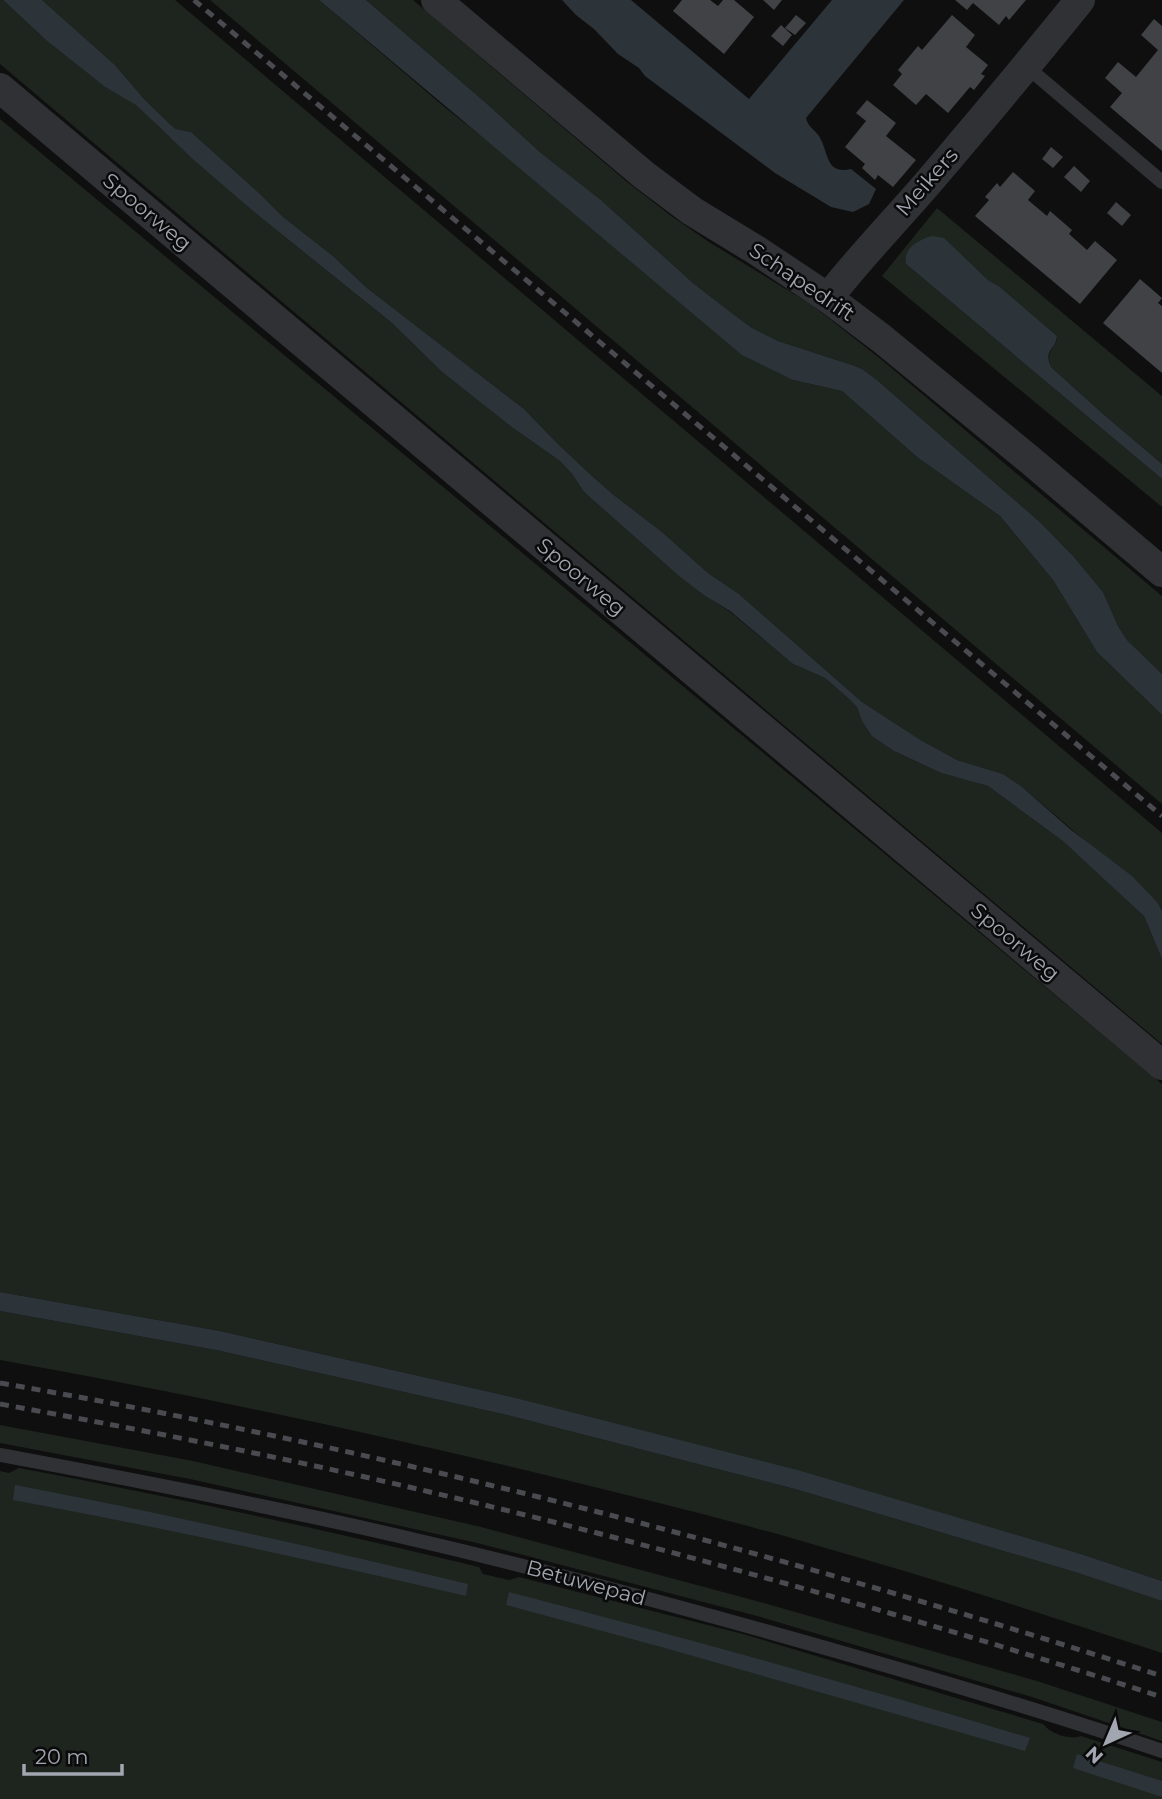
<svg xmlns="http://www.w3.org/2000/svg" width="1162" height="1799" viewBox="0 0 1162 1799" font-family="Montserrat,sans-serif">
  <style>
    .green { fill: #1e241e }
    .water { fill: #2c3339 }
    .building { fill: #404246 }
    .lines { fill: none; stroke-linecap: round; stroke-linejoin: round }
    .service { stroke: #303135; stroke-width: 14 }
    .minor { stroke: #303135; stroke-width: 30 }
    .rail { stroke: #4a4b50; stroke-width: 5; stroke-dasharray: 9 7; stroke-linecap: butt }
    .labels { text-anchor: middle; stroke-width: 5; stroke-linejoin: round; paint-order: stroke }
    .street-label { font-size: 21px; fill: #a1a6b0; stroke: #0a0a0b }
  </style>
  <rect width="100%" height="100%" fill="#0f0f10"/>
  <!-- green -->
  <path class="green" d="M0,0H3L47,41L105,87L136,104L161,129L259,216L392,323L442,372L513,428L560,461L572,474L584,492L680,577L705,596L729,611L793,664L825,678L849,699L857,707L862,721L894,751L941,773L988,786L1064,842L1119,891L1144,916L1162,959V1044L0,64Z
    M42,0H175L1162,833V911L1158,903L1021,786L1003,774L957,760L937,749L919,739L862,702L739,594L708,573L662,532L615,496L592,476L558,444L524,409L367,288L333,256L282,216L259,193L191,132L176,129L172,126L145,100L115,65Z
    M210,0H319L448,110L793,380L842,391L917,457L1000,516L1053,580L1097,652L1162,715V804Z
    M366,0H413L626,181L670,215L709,242L812,305L882,360L1162,596V674L1127,640L1118,626L1103,592L1074,557L1041,523L877,380L862,369L852,365L778,341L752,328L729,311L693,283L601,200L541,153L486,103Z
    M0,119L1162,1084V1581L1084,1555L512,1397L220,1331L0,1292Z
    M937,208L1162,396V464L1102,413L1051,367C1044,348 1057,350 1057,336L1000,287L988,280L944,239L906,264L1162,479V507L882,276Z
    M0,1311L216,1350L507,1415L795,1489L1078,1573L1162,1601V1653C1044,1614 925,1576 805,1542C726,1519 646,1500 566,1480C378,1434 190,1394 0,1360Z
    M0,1425L193,1461L481,1527L760,1602L1037,1681L1162,1722V1741L1032,1697L757,1616L477,1543L190,1479L0,1443Z
    M19,1468C173,1497 327,1530 479,1567L483,1574L509,1580L519,1577L743,1634L1043,1724C1051,1734 1069,1740 1081,1736L1162,1762V1799H0V1471L9,1473Z"/>
  <!-- water -->
  <path class="water" d="M3,0H42L115,65L145,100L172,126L176,129L191,132L259,193L282,216L333,256L367,288L524,409L558,444L592,476L615,496L662,532L708,573L739,594L862,702L919,739L937,749L957,760L1003,774L1021,786L1070,829L1132,876L1158,903L1162,911V959L1144,916L1064,842L988,786L941,773L894,751L872,736L862,721L857,707L849,699L825,678L793,664L730,611L705,596L680,577L584,492L572,474L560,461L513,428L442,372L392,323L259,216L195,161L136,105L105,87L47,41Z
    M319,0H366L486,103L541,153L601,200L693,283L729,311L752,328L778,341L852,365L862,369L877,380L1041,523L1074,557L1103,592L1118,626L1127,640L1162,674V715L1097,652L1053,580L1000,516L917,457L842,391L793,380L742,355Z
    M562,0H631L749,99L832,0H904L806,118C808,127 814,129 819,136C829,152 825,175 851,169L876,189L869,204L853,212L831,207L775,173L645,76L639,68L618,54L594,29L576,15Z
    M932,236L944,238L988,280L1000,287L1057,336C1056,351 1043,348 1051,367L1102,413L1162,464V479L906,264C903,248 918,240 932,236Z
    M0,1292L220,1331L512,1397L801,1471L1084,1555L1162,1581V1601L1078,1573L795,1489L507,1415L216,1350L0,1311Z
    M15,1485C167,1514 317,1548 468,1584L466,1596C315,1561 165,1528 13,1500Z
    M509,1592C684,1637 857,1686 1030,1738L1025,1751L665,1648L506,1605Z
    M1077,1754L1162,1781V1797L1073,1768Z"/>
  <!-- building -->
  <path class="building" d="M682,0H710L718,6L723,0H734L754,17L724,54L673,11Z
    M763,0H782L774,10Z
    M955,0H1026L1009,20L1006,16L999,25L973,3L967,10Z
    M796,15L806,23L795,35L785,28Z
    M952,15L975,35L966,47L988,65L981,74L985,76L974,90L970,87L948,113L926,94L916,105L893,85L902,74L898,70L918,46L922,50Z
    M1154,19L1162,26V151L1110,107L1122,93L1105,78L1118,62L1136,77L1158,50L1141,35Z
    M781,25L792,35L783,46L771,36Z
    M867,100L896,123L886,136L916,160L893,187L878,175L875,180L862,168L865,164L845,147L866,121L856,113Z
    M1051,147L1063,157L1053,168L1042,159Z
    M1074,166L1090,181L1081,192L1064,177Z
    M1013,172L1035,191L1028,200L1047,216L1050,211L1072,230L1069,234L1087,250L1095,241L1117,260L1080,304L975,216L989,200L985,197L997,183L1000,187Z
    M1116,202L1131,215L1122,226L1107,213Z
    M1140,279L1162,298L1158,303L1162,306V373L1103,323Z"/>
  <g class="lines">
    <!-- service -->
    <path class="service" d="M1026,66L1162,182
      M0,1455C140,1481 281,1508 420,1541C533,1567 646,1598 758,1629C894,1667 1029,1706 1162,1751"/>
    <!-- minor -->
    <path class="minor" d="M436,0L644,175L692,211L756,250L828,298L881,338L1030,460L1162,572
      M0,88L1162,1065
      M828,298C859,258 894,222 926,185C978,124 1030,62 1080,0"/>
    <!-- rail -->
    <path class="rail" d="M194,0L1162,816
      M0,1383C394,1451 781,1553 1162,1676
      M0,1404C138,1429 276,1456 413,1488C666,1547 915,1617 1162,1697"/>
  </g>
  <g class="labels">
    <!-- street labels -->
    <g class="street-label">
      <text transform="translate(927 182) rotate(-49)" y="7">Meikers</text>
      <text transform="translate(147 212) rotate(40)" y="7">Spoorweg</text>
      <text transform="translate(802 282) rotate(34)" y="7">Schapedrift</text>
      <text transform="translate(581 577) rotate(40)" y="7">Spoorweg</text>
      <text transform="translate(1015 942) rotate(40)" y="7">Spoorweg</text>
      <text transform="translate(586 1583) rotate(15)" y="7">Betuwepad</text>
    </g>
  </g>
  <!-- north arrow -->
  <g transform="translate(1106 1743) rotate(224)" stroke="#0a0a0b" stroke-width="5" paint-order="stroke">
  <path d="M0-5L12 26L0 18L-12 26Z" fill="#a1a6b0"/>
  <text y="-10" font-size="19" font-weight="bold" text-anchor="middle" fill="#a1a6b0">N</text>
  </g>
  <!-- scale -->
  <path d="M24 1764v10h98v-10" fill="none" stroke="#a1a6b0" stroke-width="3.5"/>
  <text x="35" y="1764" font-size="21" fill="#a1a6b0" stroke="#0a0a0b" stroke-width="5" paint-order="stroke">20 m</text>
</svg>
